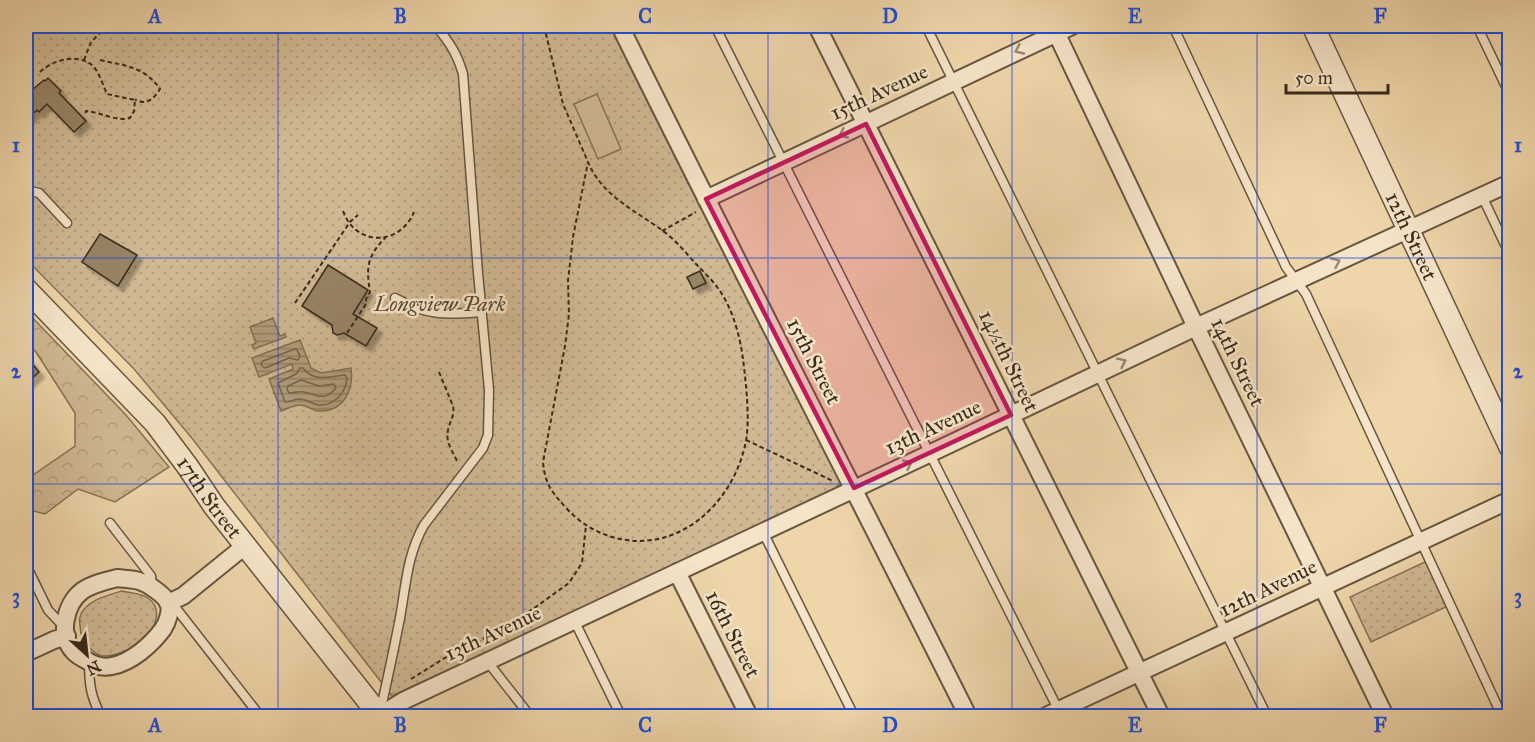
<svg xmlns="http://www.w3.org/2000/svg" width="1535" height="742" viewBox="0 0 1535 742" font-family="'IM FELL Great Primer',serif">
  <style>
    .forest { fill: url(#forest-crowns); stroke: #847256; stroke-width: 1.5 }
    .park { fill: url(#park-dots); stroke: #847256; stroke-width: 1.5 }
    .pitch { fill: #d0b892; stroke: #847256; stroke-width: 1.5 }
    .water { fill: url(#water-rules); stroke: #816e53; stroke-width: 1.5 }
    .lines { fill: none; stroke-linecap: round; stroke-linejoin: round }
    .shore { stroke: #74634a; stroke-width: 1.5 }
    .building { fill: #978365; stroke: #382b1b; stroke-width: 1.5; filter: url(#shadow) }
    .service-casing { stroke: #66563f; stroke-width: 11 }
    .minor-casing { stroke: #66563f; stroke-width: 20 }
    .tertiary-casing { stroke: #66563f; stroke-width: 24 }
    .path { stroke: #382b1b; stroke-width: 2; stroke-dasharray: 4.5 3; stroke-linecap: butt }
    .service { stroke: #f5e4c8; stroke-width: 8 }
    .minor { stroke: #f5e4c8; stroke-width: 16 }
    .tertiary { stroke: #f5e4c8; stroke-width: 21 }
    .oneway { stroke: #968872 }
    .marked { fill: #c2185b; fill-opacity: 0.2; stroke: #c2185b; stroke-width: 4.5; stroke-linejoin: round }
    .grid { fill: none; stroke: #1d4ed8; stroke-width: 1.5; stroke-opacity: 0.55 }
    .labels { text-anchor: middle; stroke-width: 5; stroke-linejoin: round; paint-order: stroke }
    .street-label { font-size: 21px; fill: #382b1b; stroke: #f5e4c8 }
    .park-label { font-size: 21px; font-style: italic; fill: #564733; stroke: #f5e4c8 }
    .neatline { fill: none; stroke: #1d4ed8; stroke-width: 2 }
    .grid-label { font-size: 20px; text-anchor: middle; font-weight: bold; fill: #1d4ed8 }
  </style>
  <defs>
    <pattern id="forest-crowns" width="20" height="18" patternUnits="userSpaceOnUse" patternTransform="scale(1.5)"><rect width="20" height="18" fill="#d0b892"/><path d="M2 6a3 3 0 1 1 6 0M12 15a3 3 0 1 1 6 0" fill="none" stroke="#b39e7d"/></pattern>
    <pattern id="park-dots" width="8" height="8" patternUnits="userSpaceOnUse" patternTransform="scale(1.5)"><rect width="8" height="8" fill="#d0b892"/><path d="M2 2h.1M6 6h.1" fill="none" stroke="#b39e7d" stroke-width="1.8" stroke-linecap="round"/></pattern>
    <pattern id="water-rules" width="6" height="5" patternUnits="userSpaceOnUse" patternTransform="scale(1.5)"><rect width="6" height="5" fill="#b19b79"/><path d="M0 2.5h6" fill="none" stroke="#917f62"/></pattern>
    <filter id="shadow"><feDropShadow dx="5.5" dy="5.5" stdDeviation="1.5" flood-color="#0004"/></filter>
  </defs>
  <rect width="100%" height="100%" fill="#efd5aa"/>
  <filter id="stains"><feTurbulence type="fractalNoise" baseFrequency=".00333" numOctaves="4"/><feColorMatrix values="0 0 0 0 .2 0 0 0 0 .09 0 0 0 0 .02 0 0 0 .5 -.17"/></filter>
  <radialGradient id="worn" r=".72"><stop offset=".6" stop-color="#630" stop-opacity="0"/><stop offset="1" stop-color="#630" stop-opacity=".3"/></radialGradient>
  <!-- forest -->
  <path class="forest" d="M26,311L126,415L169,467L115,502L78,489L45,514L26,509V475L30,477L75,446V413L36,352L26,341Z"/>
  <!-- park -->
  <path class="park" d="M26,26H611L840,480L839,484L833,491L392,696L191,437L134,369L26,259Z
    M1427,561L1448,606L1371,642L1350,597Z
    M122,591C130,593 141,593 148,598C166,611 152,634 139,644C132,649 112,657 104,656C100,656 95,653 92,650C85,645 80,635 80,626C80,623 79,620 80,617C84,601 108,595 122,591Z"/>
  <!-- pitch -->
  <path class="pitch" d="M597,94L621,149L598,159L574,104Z"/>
  <!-- water -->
  <path class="water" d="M273,318L280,336L285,334L286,337L254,349L252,345L256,343L250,327Z
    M300,340L311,368L321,373L351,368C354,390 344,412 318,411C312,410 306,405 300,405C294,405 287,409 281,411L269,379L293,369L292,364L259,377L252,358Z"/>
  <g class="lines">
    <!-- shore -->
    <path class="shore" d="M295,349L297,350L300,356L298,360L289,358L265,368L262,366L261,363L263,361Z
      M300,368H303C314,383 330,376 345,375L347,378C346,393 334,406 318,405C312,404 306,399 299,399C295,399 290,402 285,402L278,383L296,374Z
      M301,380L319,386L334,384L336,388C324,402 319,395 304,392C299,391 294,393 289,393L287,389L288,386Z"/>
  </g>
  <!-- building -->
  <path class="building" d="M48,78L61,91L59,93L86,121L74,132L47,104L39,112L37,110L26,120V83L32,90L44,80L45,81Z
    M100,234L137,255L118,286L82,262Z
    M328,265L368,290L353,314L377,328L366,346L344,333L337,335L333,333L332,325L302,306Z
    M700,271L706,283L693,289L687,277Z
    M26,356L39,372L26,384Z"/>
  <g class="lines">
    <defs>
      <path id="service" d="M715,26L1059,711
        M926,26L1267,716
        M1173,26L1286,267L1306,294L1502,716
        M1477,26L1510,95
        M26,190L39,193L67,223
        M1482,196L1510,255
        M395,298C428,316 445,315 482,312
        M110,523L151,576L152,586
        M763,532L854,716
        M26,565L48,610L65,628
        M172,603L260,716
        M574,620L621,716
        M487,661L530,716
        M89,662C89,685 91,697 101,716
        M380,713C387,681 394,649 400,618C406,585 407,555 424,525L483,448L488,435L489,390L478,273L463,74C457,53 449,42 436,26"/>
      <path id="minor" d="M620,26C734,257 853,486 968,716
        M817,26L1161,716
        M1053,26L1196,327L1385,716
        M706,199L1072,26
        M677,572L749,716
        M117,578C124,579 132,579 139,581C147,583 165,595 168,603C172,610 167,623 163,629C151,645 132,662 112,666C102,668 93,665 86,660C82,658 77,655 74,652C58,636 65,604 82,591C92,584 105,581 117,578Z
        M168,603L183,596L246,545
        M26,653L54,640L67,636
        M379,716L403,701L931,453L1196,327L1510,183
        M1046,716L1510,500"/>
      <g id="tertiary">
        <path id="s1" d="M1313,26L1510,447"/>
        <path id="s2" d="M26,289L155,423L188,467L214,506L380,716"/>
      </g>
    </defs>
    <!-- service casing -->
    <use href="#service" class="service-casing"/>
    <!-- minor casing -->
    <use href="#minor" class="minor-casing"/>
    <!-- tertiary casing -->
    <use href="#tertiary" class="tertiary-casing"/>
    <!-- path -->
    <path class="path" d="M139,26L145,33L149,31L148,26
      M544,26L563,104L588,162C603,198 639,212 667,234C678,243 687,254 696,264C703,271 711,279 717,287C732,306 740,336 743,359C746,383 750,418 746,441C734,503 678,556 612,537C595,532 579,522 567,509C552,492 545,485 543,462L565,346L569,314L568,281L573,237L588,162
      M84,60L91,42L107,26
      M100,60C125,66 144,66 160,89C157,94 151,102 144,102C140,102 138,100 135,100
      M40,72C52,60 80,52 94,67C100,75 103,85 107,94L135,100L134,111L130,118C116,122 101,112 86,111L85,114
      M343,211C356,247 400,246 414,212
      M662,231L696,212
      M295,303L350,222L358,215
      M347,333L366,304V299L370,292C366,267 367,256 386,237
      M439,372L453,406C455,415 450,421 448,430C445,442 453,452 458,463
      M746,440L833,481
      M411,679L448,656L466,649L533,609L569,583L582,563L586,525"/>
    <!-- service -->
    <use href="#service" class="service"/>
    <!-- minor -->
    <use href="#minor" class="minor"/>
    <!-- tertiary -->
    <use href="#tertiary" class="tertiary"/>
  </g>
  <!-- one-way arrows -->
  <defs><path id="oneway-chevron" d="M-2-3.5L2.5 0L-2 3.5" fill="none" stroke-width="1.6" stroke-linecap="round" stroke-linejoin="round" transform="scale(1.5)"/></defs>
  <g class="oneway">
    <use href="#oneway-chevron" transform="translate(1019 50) rotate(155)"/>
    <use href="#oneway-chevron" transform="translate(843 134) rotate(155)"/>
    <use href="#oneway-chevron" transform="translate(1336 262) rotate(-25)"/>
    <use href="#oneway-chevron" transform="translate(1122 362) rotate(-26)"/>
    <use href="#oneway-chevron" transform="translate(908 464) rotate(-25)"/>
  </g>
  <!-- marked area -->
  <path class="marked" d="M866,124L1011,415L854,488L706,199Z"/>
  <!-- grid -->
  <path class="grid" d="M278,26V716M523,26V716M768,26V716M1012,26V716M1257,26V716M26,258H1510M26,484H1510"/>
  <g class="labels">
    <!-- street labels -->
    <g class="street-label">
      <text transform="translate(879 92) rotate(-25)" y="7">15th Avenue</text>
      <text dy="7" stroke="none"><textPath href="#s1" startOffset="232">12th Street</textPath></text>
      <text transform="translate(814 361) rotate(63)" y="7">15th Street</text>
      <text transform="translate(1009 361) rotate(64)" y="7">14½th Street</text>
      <text transform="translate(1238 362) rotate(64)" y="7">14th Street</text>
      <text transform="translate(933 427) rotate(-25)" y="7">13th Avenue</text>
      <text dy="7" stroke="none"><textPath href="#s2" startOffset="278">17th Street</textPath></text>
      <text transform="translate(1268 588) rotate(-26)" y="7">12th Avenue</text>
      <text transform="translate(493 633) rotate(-25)" y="7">13th Avenue</text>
      <text transform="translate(733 634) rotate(63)" y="7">16th Street</text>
    </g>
    <!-- park labels -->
    <g class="park-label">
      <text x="440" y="311">Longview Park</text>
    </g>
  </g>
  <!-- margin -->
  <rect width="1535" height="742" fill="none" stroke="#efd5aa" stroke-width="66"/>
  <!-- north arrow -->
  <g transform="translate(87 655) rotate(153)" stroke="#f5e4c8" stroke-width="4.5" paint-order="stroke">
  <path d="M0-4.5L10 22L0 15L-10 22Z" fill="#382b1b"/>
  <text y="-9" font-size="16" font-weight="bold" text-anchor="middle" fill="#382b1b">N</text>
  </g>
  <!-- scale -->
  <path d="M1286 84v9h102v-9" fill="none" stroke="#382b1b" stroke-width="3"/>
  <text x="1295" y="84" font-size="18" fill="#382b1b" stroke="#f5e4c8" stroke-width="4.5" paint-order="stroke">50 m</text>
  <rect x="33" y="33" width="1469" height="676" class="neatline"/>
  <g class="grid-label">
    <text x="155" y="23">A</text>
    <text x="400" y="23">B</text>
    <text x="645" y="23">C</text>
    <text x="890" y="23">D</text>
    <text x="1135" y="23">E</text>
    <text x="1380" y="23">F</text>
    <text x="16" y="152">1</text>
    <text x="1518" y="152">1</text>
    <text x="16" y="378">2</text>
    <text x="1518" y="378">2</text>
    <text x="16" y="603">3</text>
    <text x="1518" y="603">3</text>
    <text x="155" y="732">A</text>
    <text x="400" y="732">B</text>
    <text x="645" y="732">C</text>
    <text x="890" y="732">D</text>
    <text x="1135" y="732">E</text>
    <text x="1380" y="732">F</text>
  </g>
  <rect width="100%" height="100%" filter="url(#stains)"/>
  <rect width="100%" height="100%" fill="url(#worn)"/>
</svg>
